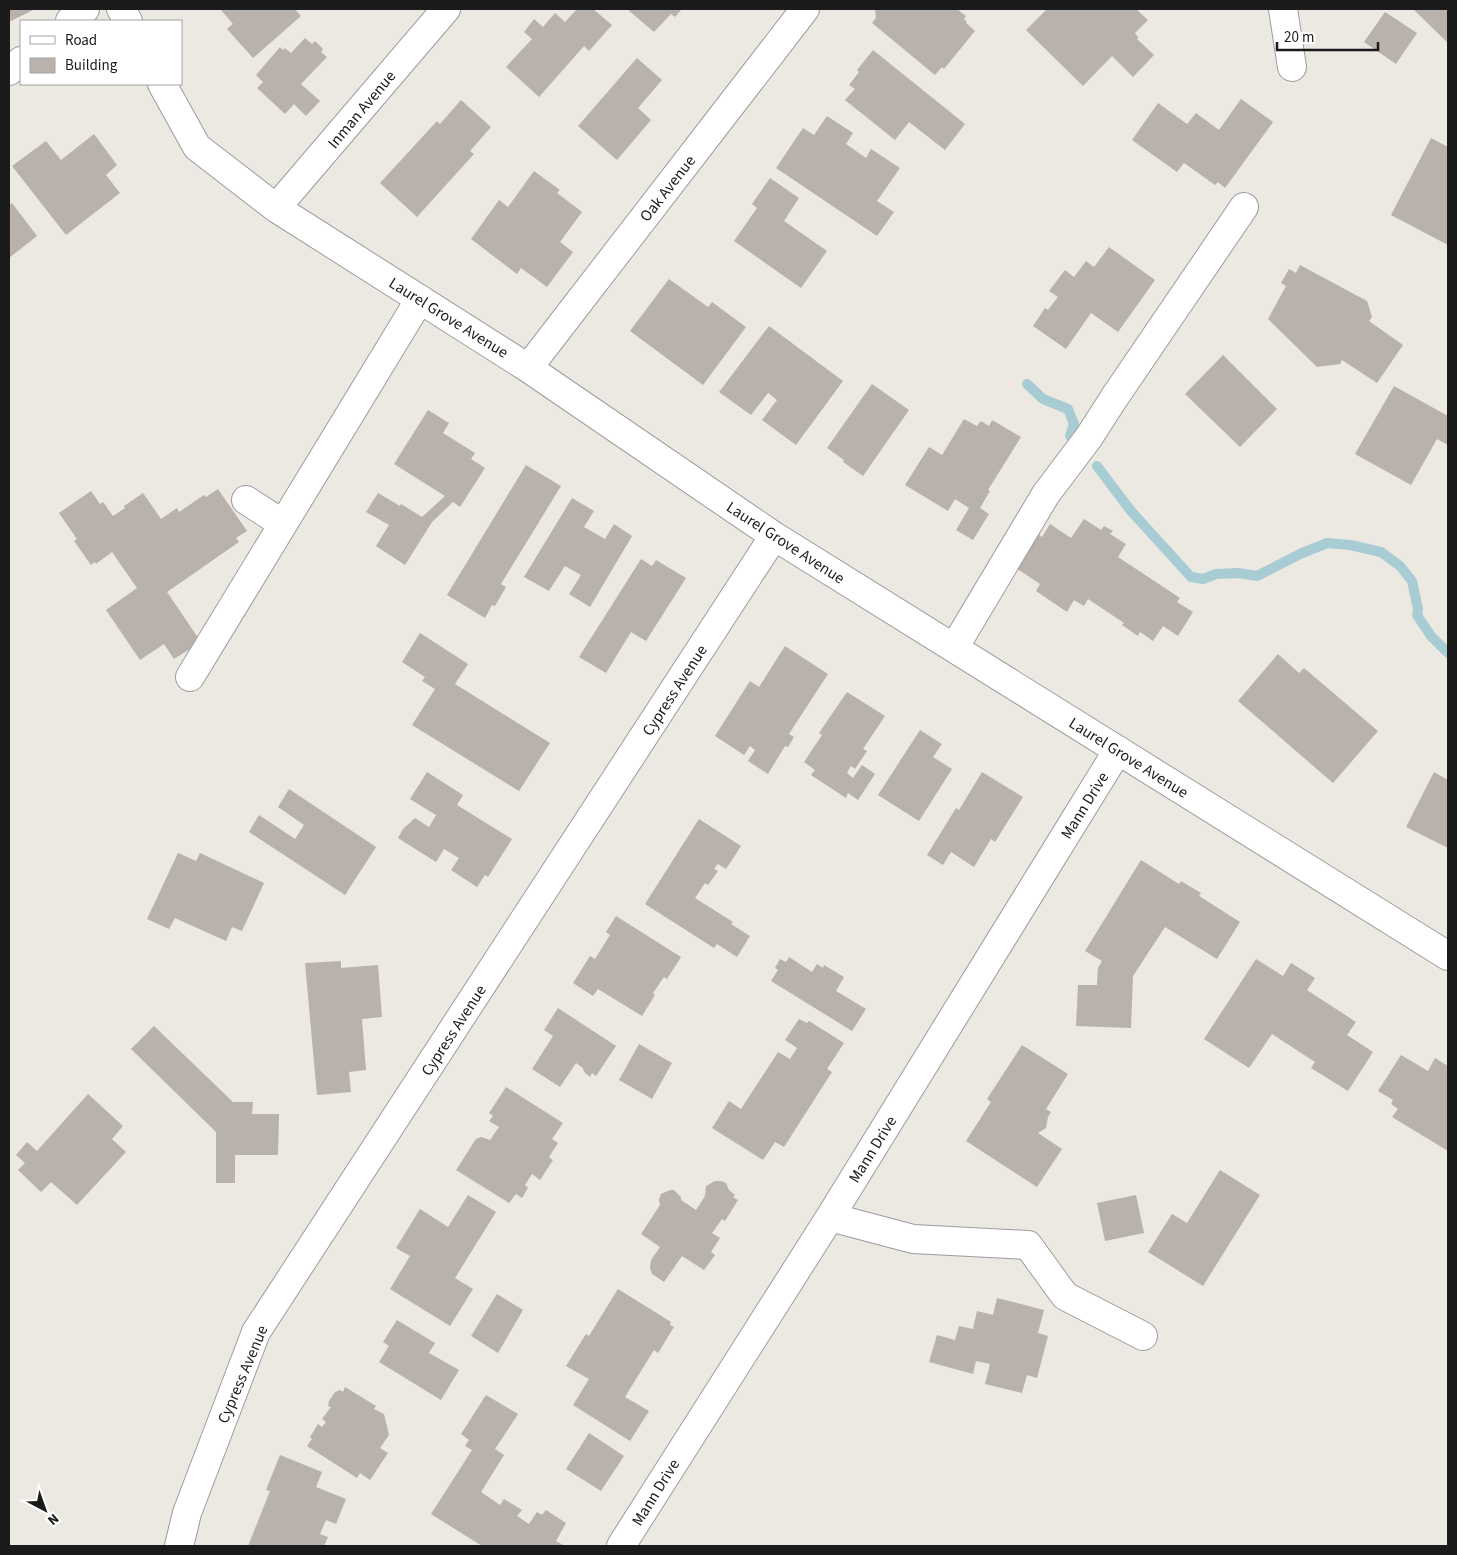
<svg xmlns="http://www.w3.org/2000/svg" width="1457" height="1555" viewBox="0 0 1457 1555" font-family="'Source Sans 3',sans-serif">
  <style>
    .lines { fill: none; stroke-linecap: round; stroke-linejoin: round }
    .stream { stroke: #a8ccd4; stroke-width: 10 }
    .building { fill: #b8b1ac }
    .minor-casing { stroke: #9c9c9c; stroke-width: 30 }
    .minor { stroke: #fff; stroke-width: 28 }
    .labels { text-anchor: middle; stroke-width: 4.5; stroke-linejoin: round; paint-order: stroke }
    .street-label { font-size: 16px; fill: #1b1b1b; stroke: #fff }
  </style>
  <rect width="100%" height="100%" fill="#ece8e2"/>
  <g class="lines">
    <!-- stream -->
    <path class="stream" d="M1027,384L1043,399L1068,409L1074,424L1070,436
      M1097,466L1131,511L1191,577L1203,579L1216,574L1238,573L1257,576L1300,554L1327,543L1350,545L1381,552L1400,566L1412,581L1418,609L1417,615L1431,636L1448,653"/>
  </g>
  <!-- building -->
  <path class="building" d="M9,9H35L9,22Z
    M220,9H295L301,16L253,58L227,29L233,24Z
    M577,9H593L612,25L589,51L584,46L539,97L506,67L532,39L524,32L534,19L543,27L555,13L565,22Z
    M627,9H679L681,10L675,17L671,14L654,32Z
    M877,9H957L966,16L964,19L967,22L966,23L975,31L944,69L942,67L935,75L872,23L876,18L875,10Z
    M1047,9H1136L1148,20L1135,33L1138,37L1137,39L1154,55L1133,77L1112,56L1083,86L1026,30Z
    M1413,9H1448V43Z
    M1385,12L1417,33L1396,64L1364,42Z
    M305,38L312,44L315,41L323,49L321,52L327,57L301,84L320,101L306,116L294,104L285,114L257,88L263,82L256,75L280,47L283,50L285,48L291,53Z
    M873,50L965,124L945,150L909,122L895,140L845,100L855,89L849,85L859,72L857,70Z
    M637,58L662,80L638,108L651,120L617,160L578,126Z
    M1241,99L1273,122L1225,188L1218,182L1215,185L1184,163L1177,172L1132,140L1158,103L1187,124L1196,113L1219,130Z
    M461,100L491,127L470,151L474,154L417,217L380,183L437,121L440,124Z
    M827,116L853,133L846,144L866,158L871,149L900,168L877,201L894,212L877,236L776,168L803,128L814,135Z
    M94,134L117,165L106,175L120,193L66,235L12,166L46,141L61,160Z
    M1431,138L1448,147V245L1391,215Z
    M534,171L560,190L557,193L582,212L560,242L573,252L547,287L521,268L517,274L471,239L499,200L508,207Z
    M770,178L799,198L784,221L827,251L801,288L734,241L757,208L752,204Z
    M12,203L37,236L9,258V206Z
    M1109,247L1155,280L1118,332L1091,313L1066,349L1033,326L1045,308L1048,310L1058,297L1049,291L1065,270L1074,277L1086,261L1094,267Z
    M1300,265L1367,301L1372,317L1369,321L1403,345L1377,383L1342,360L1340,364L1317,367L1268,319L1286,286L1281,283L1289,269L1296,273Z
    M669,279L708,307L712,302L746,327L703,385L630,331Z
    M769,326L843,381L796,445L762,420L777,400L768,393L751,415L719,392Z
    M1223,355L1277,409L1240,447L1185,394Z
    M872,384L909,410L863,476L843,462L844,460L827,448Z
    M1394,386L1448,416V445L1437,439L1411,485L1355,454Z
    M428,410L449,423L443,433L475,453L471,459L485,468L460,507L453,502L432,522L405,565L376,546L389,525L366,512L378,493L400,506L401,504L422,517L445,496L394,464Z
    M964,419L977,426L981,421L989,426L992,420L1021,437L988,490L990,491L980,508L989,514L973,540L956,530L969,508L955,499L948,511L905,485L929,447L942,455Z
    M526,465L561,486L501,584L506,587L495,606L492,605L485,618L447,595Z
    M218,489L247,531L236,538L239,542L167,592L201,642L174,659L164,644L140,660L106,610L137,588L112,552L96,564L95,562L91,565L74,541L77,539L59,513L91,491L100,504L103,502L113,516L125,508L124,506L143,493L161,519L177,508L179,512L204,495L206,497Z
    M572,498L594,511L584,527L605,539L614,524L632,536L590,607L569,594L581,575L565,566L549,591L524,577Z
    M1084,519L1101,530L1104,526L1113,531L1110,534L1126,544L1118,557L1180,598L1177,602L1193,612L1178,636L1163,626L1153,641L1140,632L1138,636L1122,625L1124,623L1088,599L1084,606L1074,600L1067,612L1036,591L1040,584L1016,568L1038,534L1042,537L1050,524L1071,538Z
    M641,559L652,566L656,560L686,578L646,641L631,632L606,673L579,657Z
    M420,633L468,664L455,684L550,743L519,791L412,725L435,689L422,681L425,677L402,662Z
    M785,646L828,674L789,734L794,737L788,747L785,746L768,774L748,761L755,750L750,746L744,755L715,736L750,681L759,687Z
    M1278,654L1299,673L1304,668L1378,731L1333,783L1238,701Z
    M847,692L885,716L863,749L867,751L855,769L851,766L847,773L853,778L862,765L875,774L858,800L848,793L846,798L811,775L815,770L804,762L822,735L819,733Z
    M920,730L942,744L933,757L952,769L919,821L878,795Z
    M427,772L463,795L457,805L512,839L488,877L485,875L477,887L451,870L459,858L444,849L436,862L398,838L403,829L415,818L429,827L436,815L410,799Z
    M982,772L1023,797L995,842L991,839L974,867L951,852L943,865L927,855L956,808L959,810Z
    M1434,772L1448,780V848L1406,827Z
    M289,789L376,847L345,895L249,832L259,815L295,839L304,825L278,807Z
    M699,819L741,846L726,869L718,864L714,869L718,871L708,885L705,883L695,898L733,922L731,924L750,936L737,957L717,944L714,948L645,904Z
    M178,853L196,861L200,853L264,883L242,931L232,927L226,941L175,918L169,929L147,919Z
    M1141,860L1179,884L1181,881L1201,893L1199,896L1240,922L1217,959L1165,927L1133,976L1131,1028L1076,1026L1078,985H1097L1098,968L1102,961L1085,951Z
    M616,916L681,957L667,979L664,977L653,993L655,995L642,1016L598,989L593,996L573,983L590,956L595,959L610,935L606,932Z
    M789,957L812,972L817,964L823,968L824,965L844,977L836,991L866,1009L852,1031L771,981L778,970L775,968L780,959L786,962Z
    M1256,959L1283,976L1291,963L1315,978L1307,990L1356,1022L1347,1035L1373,1052L1348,1091L1311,1068L1315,1062L1272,1034L1249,1068L1204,1039Z
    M341,961V968L378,965L382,1017L362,1019L366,1070L349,1072L351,1092L317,1095L305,963Z
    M558,1008L616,1046L596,1076L592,1073L590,1077L584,1072L583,1068L576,1063L560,1087L532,1069L553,1036L544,1030Z
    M799,1019L807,1023L809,1021L844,1043L827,1069L832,1072L784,1147L775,1142L763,1160L712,1128L729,1101L741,1109L778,1052L790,1059L797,1048L785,1040Z
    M154,1026L233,1102H253L252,1114H279L278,1155H235V1183H216V1132L131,1049Z
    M639,1044L672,1063L652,1099L619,1080Z
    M1022,1045L1068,1074L1046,1109L1051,1112L1048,1117L1046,1128L1038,1133L1062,1149L1037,1187L966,1141L991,1102L987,1099Z
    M1401,1055L1428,1071L1435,1058L1448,1066V1151L1392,1117L1398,1109L1391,1104L1393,1100L1378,1091Z
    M506,1087L563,1123L552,1139L558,1143L549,1157L553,1160L540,1180L532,1174L525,1185L528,1188L522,1198L516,1194L509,1203L456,1170L476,1139L481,1137L490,1140L499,1127L489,1121L493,1116L489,1113Z
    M88,1094L123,1126L112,1139L126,1152L77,1205L51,1182L41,1192L18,1170L25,1163L16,1155L27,1142L37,1151Z
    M1220,1170L1260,1195L1203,1286L1148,1252L1172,1214L1187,1223Z
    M715,1181H721L726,1183L729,1190L735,1195L733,1197L738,1200L725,1221L722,1219L712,1233L720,1238L711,1252L715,1255L704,1270L682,1256L664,1282L652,1274L650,1268L651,1260L660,1247L641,1234L660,1205L659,1200L661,1194L670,1190H674L681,1197V1200L696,1210L705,1196L706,1186Z
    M468,1195L496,1212L455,1278L473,1289L450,1326L390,1289L410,1256L396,1248L420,1209L448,1227Z
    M1136,1195L1144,1233L1105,1241L1097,1203Z
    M618,1289L671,1322L670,1325L674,1327L658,1353L654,1350L625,1397L649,1411L630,1441L573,1405L589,1379L566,1366L586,1334L589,1336Z
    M497,1294L523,1310L498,1353L471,1336Z
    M997,1298L1044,1310L1038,1333L1048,1336L1037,1378L1027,1375L1022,1393L985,1384L990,1364L976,1361L973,1374L929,1362L937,1335L955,1340L959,1326L973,1329L977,1311L993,1315Z
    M397,1320L435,1343L429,1353L459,1370L441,1400L379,1362L389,1346L383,1342Z
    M345,1387L376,1406L374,1409L384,1414L389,1435L380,1448L388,1453L370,1480L360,1473L357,1478L307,1446L312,1439L310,1437L318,1424L322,1427L326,1422L322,1419L331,1407L328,1406L329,1401L335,1392L340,1390L343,1392Z
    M486,1395L518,1414L495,1449L504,1455L481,1492L500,1505L504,1499L522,1510L517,1516L529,1524L537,1512L542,1515L546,1510L566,1523L556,1541L565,1546H482L431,1514L472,1450L465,1446L469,1440L461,1434Z
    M589,1433L624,1456L601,1491L566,1469Z
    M280,1455L322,1472L316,1487L346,1499L336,1524L326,1520L320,1534L328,1537L324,1546H248L270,1491L266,1490Z"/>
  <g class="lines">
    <defs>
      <path id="minor" d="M121,9L128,21
        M1283,9L1292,67
        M70,21L85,9
        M9,71L21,61
        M162,84L197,147L276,208L528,368L774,536L1448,956
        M276,208L446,9
        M528,368L805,9
        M246,500L283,524
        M954,648L1046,494L1089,437L1114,398L1244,207
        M190,677L420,299
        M830,1217L913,1239L1028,1245L1065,1296L1143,1336
        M179,1546L187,1513L256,1332L774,536
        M621,1546L830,1217L1118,750"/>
    </defs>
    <!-- minor casing -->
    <use href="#minor" class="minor-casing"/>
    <!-- minor -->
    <use href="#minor" class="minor"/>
  </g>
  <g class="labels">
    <!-- street labels -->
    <g class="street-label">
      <text transform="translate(361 109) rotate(-50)" y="6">Inman Avenue</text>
      <text transform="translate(667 188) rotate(-52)" y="6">Oak Avenue</text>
      <text transform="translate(449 317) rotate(32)" y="6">Laurel Grove Avenue</text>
      <text transform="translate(786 542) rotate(33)" y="6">Laurel Grove Avenue</text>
      <text transform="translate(674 690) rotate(-57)" y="6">Cypress Avenue</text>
      <text transform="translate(1129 757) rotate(32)" y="6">Laurel Grove Avenue</text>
      <text transform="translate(1084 805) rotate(-58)" y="6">Mann Drive</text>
      <text transform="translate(453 1030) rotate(-57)" y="6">Cypress Avenue</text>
      <text transform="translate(872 1149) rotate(-58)" y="6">Mann Drive</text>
      <text transform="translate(242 1374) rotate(-67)" y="6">Cypress Avenue</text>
      <text transform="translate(655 1492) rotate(-58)" y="6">Mann Drive</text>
    </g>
  </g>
  <!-- border -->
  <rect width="1457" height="1555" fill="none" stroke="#1b1b1b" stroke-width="20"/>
  <!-- legend -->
  <rect x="20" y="20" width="162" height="65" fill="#ffffff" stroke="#a4a4a4"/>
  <rect x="30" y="36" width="25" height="8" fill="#ffffff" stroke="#a4a4a4"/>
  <text x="65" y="45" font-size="15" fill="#1b1b1b">Road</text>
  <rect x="30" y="58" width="25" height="15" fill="#b8b1ac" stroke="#a4a4a4"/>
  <text x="65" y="70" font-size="15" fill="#1b1b1b">Building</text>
  <!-- north arrow -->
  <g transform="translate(45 1510) rotate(139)" stroke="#ffffff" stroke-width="4" paint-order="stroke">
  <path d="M0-4L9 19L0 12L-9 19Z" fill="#1b1b1b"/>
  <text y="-8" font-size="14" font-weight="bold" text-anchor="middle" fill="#1b1b1b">N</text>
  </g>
  <!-- scale -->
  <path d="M1277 42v8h101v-8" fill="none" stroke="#1b1b1b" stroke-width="2.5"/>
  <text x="1284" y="42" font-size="15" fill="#1b1b1b" stroke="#ffffff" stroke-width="4" paint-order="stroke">20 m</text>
</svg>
